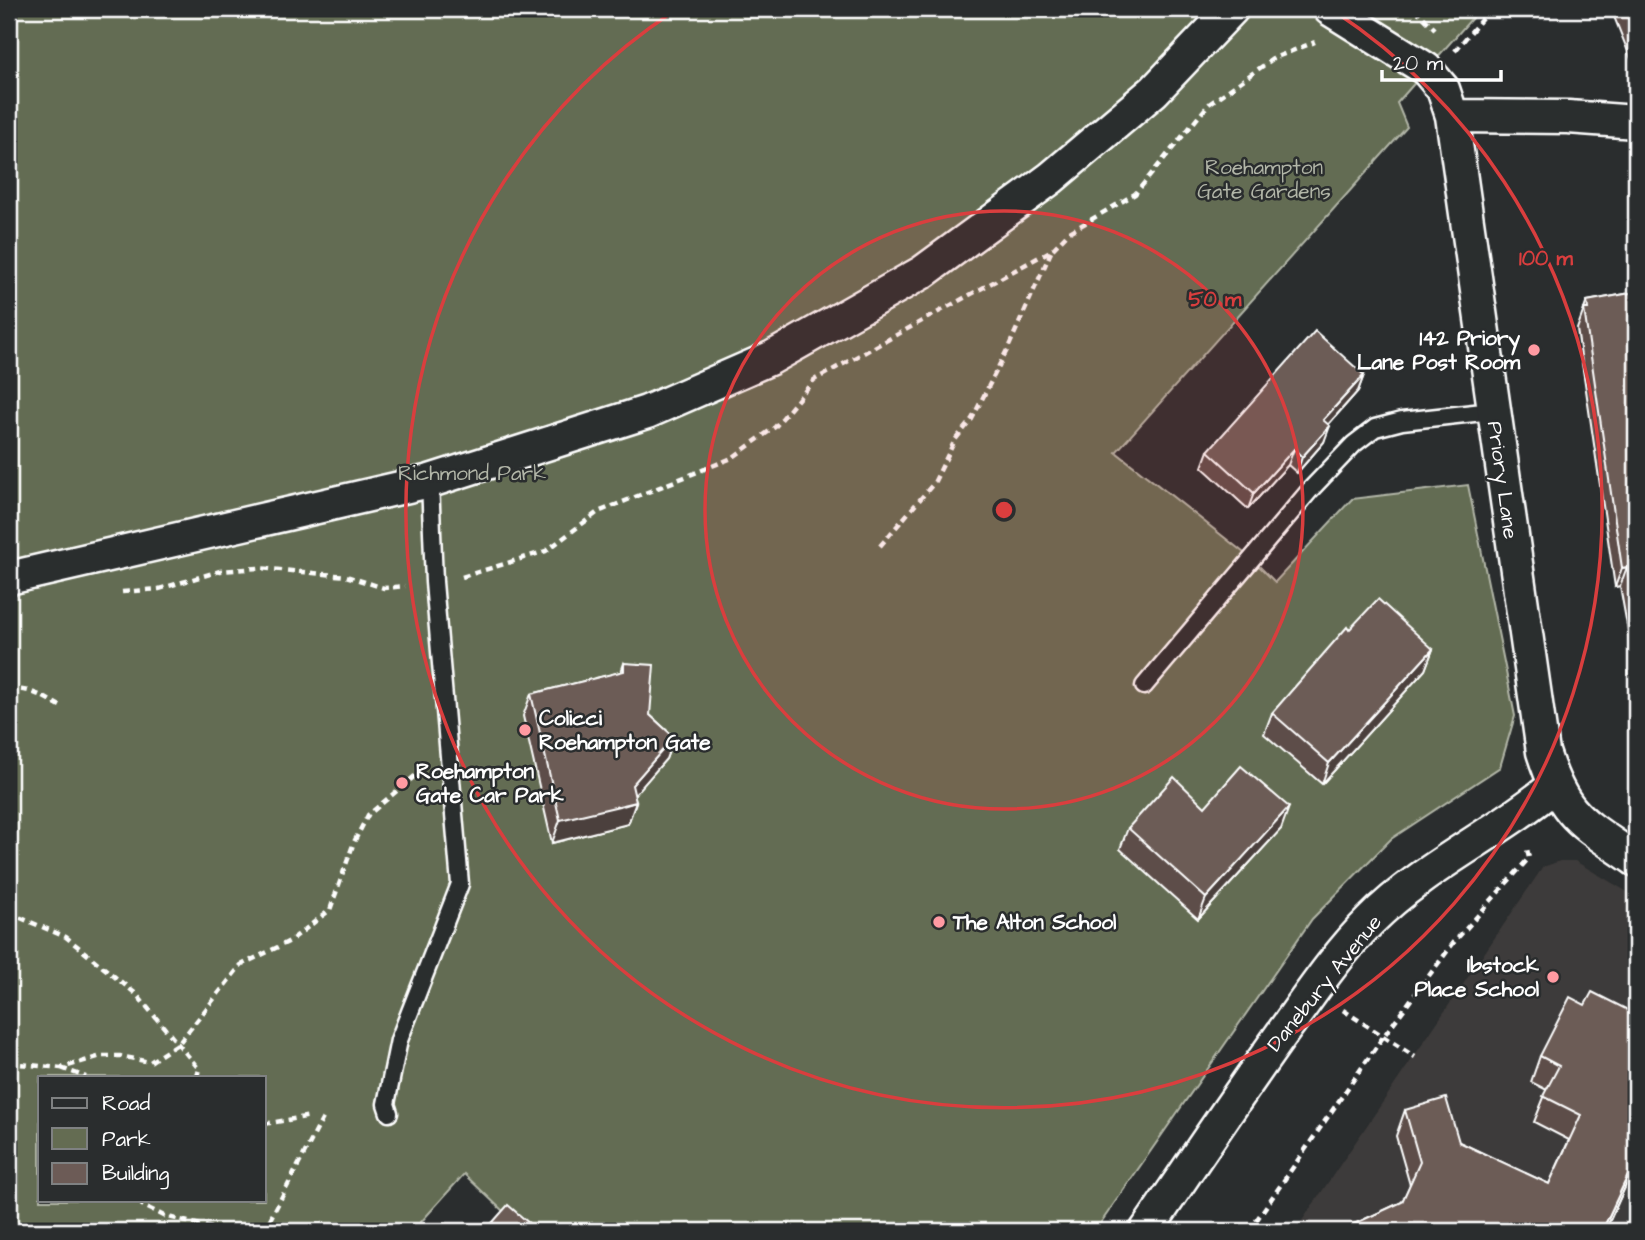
<svg xmlns="http://www.w3.org/2000/svg" width="1645" height="1240" viewBox="0 0 1645 1240" font-family="'Architects Daughter',sans-serif">
  <style>
    .built { fill: #3e3b3a }
    .green { fill: #646c52; stroke: #b2b6a8; stroke-width: 2; fill-rule: evenodd }
    .lines { fill: none; stroke-linecap: round; stroke-linejoin: round }
    .lane-casing { stroke: #fff; stroke-width: 21 }
    .street-casing { stroke: #fff; stroke-width: 37 }
    .path { stroke: #fff; stroke-width: 4.5; stroke-dasharray: 7 5; stroke-linecap: butt }
    .lane { stroke: #2a2d2e; stroke-width: 16 }
    .street { stroke: #2a2d2e; stroke-width: 32 }
    .wall { fill: #5d4e4a; stroke: #fff; stroke-width: 2 }
    .shaded-wall { fill: #4c403c; stroke: #fff; stroke-width: 2 }
    .building { fill: #6c5b56; stroke: #fff; stroke-width: 2 }
    .ring { fill: none; stroke: #da3e3e; stroke-width: 3.5 }
    .poi-dot { fill: #ff9aa2; stroke: #2a2d2e; stroke-width: 2.5 }
    .labels { text-anchor: middle; stroke-width: 5; stroke-linejoin: round; paint-order: stroke }
    .park-label { font-size: 21px; fill: #b2b6a8; stroke: #2a2d2e }
    .poi-label { font-size: 21px; font-weight: bold; fill: #fff; stroke: #2a2d2e; text-anchor: start }
    .street-label { font-size: 21px; fill: #fff; stroke: #2a2d2e }
    .centre { fill: #da3e3e; stroke: #2a2d2e; stroke-width: 3.5 }
    .ring-label { font-size: 21px; text-anchor: middle; font-weight: bold; fill: #da3e3e; stroke: #2a2d2e; stroke-width: 5; stroke-linejoin: round; paint-order: stroke }
  </style>
  <rect width="100%" height="100%" fill="#2a2d2e"/>
  <filter id="ink" filterUnits="userSpaceOnUse"><feTurbulence type="fractalNoise" baseFrequency=".0143" numOctaves="2"/><feDisplacementMap in="SourceGraphic" scale="14" xChannelSelector="R" yChannelSelector="G"/><feConvolveMatrix kernelMatrix="1 2 1 2 8 2 1 2 1" color-interpolation-filters="sRGB"/></filter>
  <g filter="url(#ink)">
    <!-- built -->
    <path class="built" d="M1560,861H1575L1636,897V1231H1295L1543,867Z"/>
    <!-- green -->
    <path class="green" d="M9,9H1480L1397,103L1407,127L1116,452L1253,560L1275,582L1352,499L1468,485L1515,716L1500,767L1391,839L1312,919L1095,1231H524L464,1174L413,1231H9ZM40,1077H264V1200H40Z"/>
    <g class="lines">
      <defs>
        <path id="lane" d="M1144,686L1310,490L1354,444L1375,428L1402,421L1492,411
          M389,1113L386,1104L399,1040L460,884L434,582L430,481"/>
        <path id="street" d="M1330,9L1426,69L1443,89L1452,116L1543,752C1564,818 1582,822 1636,860
          M1452,116L1568,117L1636,122
          M9,578L430,481L647,412L771,358L923,272L1051,178L1154,91L1232,9
          M1146,1231C1193,1162 1239,1093 1288,1025C1313,990 1339,952 1370,921C1424,866 1496,835 1554,786"/>
      </defs>
      <!-- lane casing -->
      <use href="#lane" class="lane-casing"/>
      <!-- street casing -->
      <use href="#street" class="street-casing"/>
      <!-- path -->
      <path class="path" d="M1415,9L1435,29
        M1455,51L1490,9
        M880,546L934,483L955,440L972,419L1009,346L1051,252
        M462,577L546,551L598,512L732,458L775,427L814,380L1052,250L1068,233L1135,194L1209,104L1274,58L1315,42
        M122,592L159,589L220,571L259,568L346,576L384,588L405,586
        M9,691C28,686 43,697 60,706
        M9,913L66,937L136,994L199,1069L197,1077
        M1343,1010L1415,1057
        M9,1063L61,1068L101,1056H120L150,1062L179,1043L241,965L290,941L330,910L354,842L368,815L422,770
        M61,1068L86,1077
        M264,1124L311,1116
        M140,1200L142,1205L164,1216L225,1231
        M264,1231L323,1118
        M1249,1231L1383,1037L1455,941L1529,858L1527,849"/>
      <!-- lane -->
      <use href="#lane" class="lane"/>
      <!-- street -->
      <use href="#street" class="street"/>
    </g>
    <!-- wall -->
    <path class="wall" d="M1611,9H1636V63L1633,64Z
      M1636,292V676L1620,586L1615,587L1577,329L1587,301Z
      M1364,375L1358,391L1328,425L1324,442L1297,473L1288,465L1248,509L1202,467L1208,451Z
      M1349,630L1433,649L1425,670L1322,784L1264,734L1272,713Z
      M624,663L650,715L674,737L666,759L634,795L636,802L628,824L552,843L523,716L531,694L621,672Z
      M1205,807L1281,829L1198,919L1120,849L1128,828Z
      M1585,1005L1636,1014V1174L1632,1172L1605,1231H1351L1354,1224L1402,1202L1410,1185L1396,1136L1405,1110L1459,1142L1549,1184L1569,1140L1534,1122L1547,1090L1531,1082L1540,1056Z"/>
    <!-- shaded-wall -->
    <path class="shaded-wall" d="M1364,375L1358,391L1317,437L1323,420Z
      M1330,426L1324,442L1297,473L1302,457Z
      M1294,449L1288,465L1248,509L1254,493Z
      M1627,567L1620,586L1615,587L1622,568Z
      M1433,649L1425,670L1322,784L1329,763Z
      M674,737L666,759L626,805L636,802L628,824L552,843L560,820L632,785Z
      M1289,807L1281,829L1198,919L1206,898Z
      M1636,1158V1162L1632,1172L1605,1231H1602Z"/>
    <!-- building -->
    <path class="building" d="M1629,9H1636V27Z
      M1636,292V619L1627,567L1622,568L1584,309H1588L1587,301Z
      M1315,331L1364,375L1323,420L1330,426L1302,457L1294,449L1254,493L1208,451Z
      M1378,599L1433,649L1329,763L1272,713L1347,627L1349,630Z
      M624,663L654,665L650,715L674,737L632,785L636,802L560,820L531,694L624,671Z
      M1241,766L1289,807L1206,898L1128,828L1174,777L1205,807Z
      M1592,992L1636,1014V1158L1602,1231H1357L1354,1224L1402,1202L1420,1162L1405,1110L1446,1098L1459,1142L1549,1184L1581,1115L1543,1096L1559,1066L1540,1056L1570,997L1585,1005Z
      M508,1205L538,1231H485Z"/>
  </g>
  <!-- distance rings -->
  <circle cx="1004" cy="510" r="299" fill="#da3e3e" fill-opacity=".12"/>
  <g class="ring">
    <circle cx="1004" cy="510" r="299"/>
    <path d="M1334 11A598 598 0 1 1 674 11"/>
  </g>
  <!-- markers -->
  <g class="poi-dot">
    <circle cx="1534" cy="350" r="7"/>
    <circle cx="525" cy="730" r="7"/>
    <circle cx="402" cy="783" r="7"/>
    <circle cx="939" cy="922" r="7"/>
    <circle cx="1553" cy="977" r="7"/>
  </g>
  <g class="labels">
    <!-- park labels -->
    <g class="park-label">
      <text x="1264" y="174">Roehampton<tspan x="1264" dy="24">Gate Gardens</tspan></text>
      <text x="472" y="480">Richmond Park</text>
    </g>
    <!-- poi labels -->
    <g class="poi-label">
      <text x="1520" y="345" text-anchor="end">142 Priory<tspan x="1520" dy="24">Lane Post Room</tspan></text>
      <text x="539" y="725">Colicci<tspan x="539" dy="24">Roehampton Gate</tspan></text>
      <text x="416" y="778">Roehampton<tspan x="416" dy="24">Gate Car Park</tspan></text>
      <text x="953" y="929">The Alton School</text>
      <text x="1539" y="972" text-anchor="end">Ibstock<tspan x="1539" dy="24">Place School</tspan></text>
    </g>
    <!-- street labels -->
    <g class="street-label">
      <text transform="translate(1503 480) rotate(82)" y="7">Priory Lane</text>
      <text transform="translate(1324 983) rotate(-51)" y="7">Danebury Avenue</text>
    </g>
  </g>
  <circle cx="1004" cy="510" r="10" class="centre"/>
  <g class="ring-label">
    <text x="1546" y="265">100 m</text>
    <text x="1215" y="306">50 m</text>
  </g>
  <!-- margin -->
  <rect width="1645" height="1240" fill="none" stroke="#2a2d2e" stroke-width="35"/>
  <rect x="18" y="18" width="1610" height="1205" fill="none" stroke="#fff" stroke-width="2.5" filter="url(#ink)"/>
  <!-- legend -->
  <rect x="38" y="1076" width="228" height="126" fill="#2a2d2e" stroke="#7f8182" stroke-width="2"/>
  <rect x="52" y="1098" width="35" height="10" fill="#2a2d2e" stroke="#7f8182" stroke-width="2"/>
  <text x="102" y="1110" font-size="21" fill="#ffffff">Road</text>
  <rect x="52" y="1128" width="35" height="21" fill="#646c52" stroke="#7f8182" stroke-width="2"/>
  <text x="102" y="1146" font-size="21" fill="#ffffff">Park</text>
  <rect x="52" y="1163" width="35" height="21" fill="#6c5b56" stroke="#7f8182" stroke-width="2"/>
  <text x="102" y="1180" font-size="21" fill="#ffffff">Building</text>
  <!-- scale -->
  <path d="M1382 70v10h119v-10" fill="none" stroke="#ffffff" stroke-width="3.5"/>
  <text x="1393" y="70" font-size="21" fill="#ffffff" stroke="#2a2d2e" stroke-width="5" paint-order="stroke">20 m</text>
</svg>
